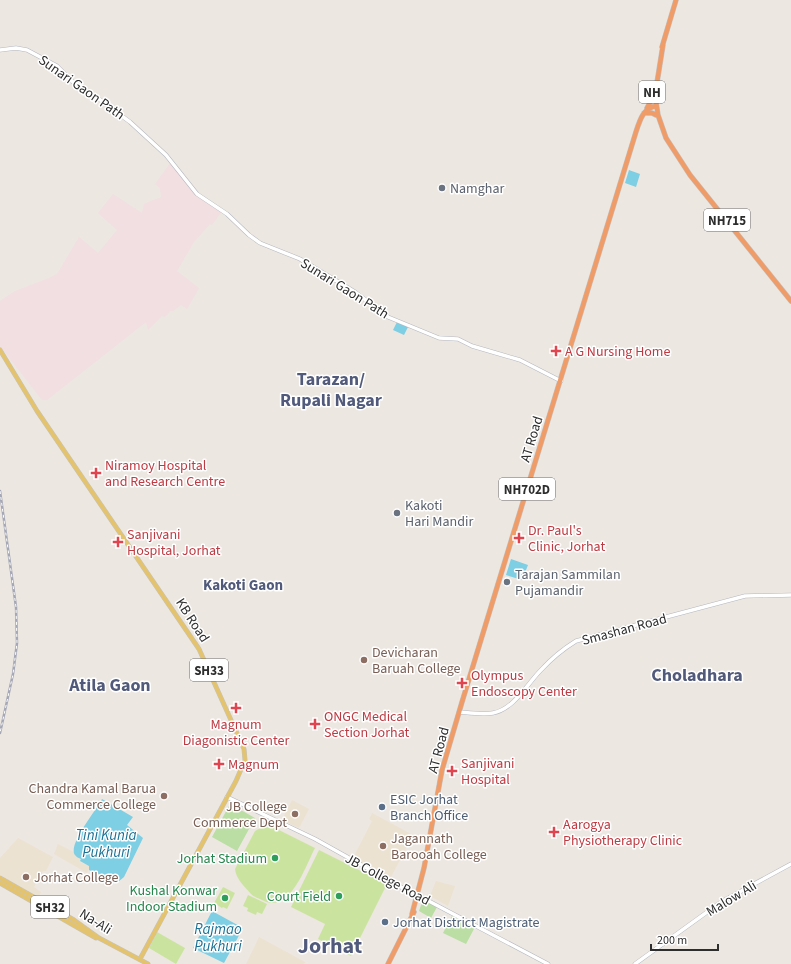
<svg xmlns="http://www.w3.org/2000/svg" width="791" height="964" viewBox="0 0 791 964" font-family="'Source Sans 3',sans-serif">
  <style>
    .education { fill: #ece2d2 }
    .medical { fill: #f2dfe1 }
    .green { fill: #badea3 }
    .pitch { fill: #cae4a0 }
    .water { fill: #7ecee4 }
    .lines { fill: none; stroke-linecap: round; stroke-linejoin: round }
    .secondary-casing { stroke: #b4b7bf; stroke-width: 4.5 }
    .primary-casing { stroke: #c4c4c4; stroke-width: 5 }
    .highway-casing { stroke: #c4c4c4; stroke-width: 5.5 }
    .secondary { stroke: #fff; stroke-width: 3.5 }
    .primary { stroke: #e4c36e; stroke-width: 4 }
    .highway { stroke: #ef9c69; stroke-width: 4.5 }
    .rail-casing { stroke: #a4a7b5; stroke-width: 2.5 }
    .rail { stroke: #fff; stroke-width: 1; stroke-dasharray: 3; stroke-linecap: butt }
    .worship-dot { fill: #6b7280; stroke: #fff; stroke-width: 1.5 }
    .health-dot { fill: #e0444e; stroke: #fff; stroke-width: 1.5 }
    .education-dot { fill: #8d6e63; stroke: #fff; stroke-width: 1.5 }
    .service-dot { fill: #5c6f8a; stroke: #fff; stroke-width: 1.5 }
    .leisure-dot { fill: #2e9e5b; stroke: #fff; stroke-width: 1.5 }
    .labels { text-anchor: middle; stroke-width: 3; stroke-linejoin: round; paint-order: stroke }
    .shield { fill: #fff; stroke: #6c6c6c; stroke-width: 1 }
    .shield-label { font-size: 13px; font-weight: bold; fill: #2d2d2d }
    .street-label { font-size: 14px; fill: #2d2d2d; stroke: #fff }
    .worship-label { font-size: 14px; fill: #5b616d; stroke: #fff; text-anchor: start }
    .health-label { font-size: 14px; fill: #be3a42; stroke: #fff; text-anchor: start }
    .education-label { font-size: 14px; fill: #785e54; stroke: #fff; text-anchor: start }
    .service-label { font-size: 14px; fill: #4e5e75; stroke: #fff; text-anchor: start }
    .leisure-label { font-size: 14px; fill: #27864d; stroke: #fff; text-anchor: end }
    .neighbourhood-label { font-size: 15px; font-weight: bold; fill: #515a7a; stroke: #fff }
    .water-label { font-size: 15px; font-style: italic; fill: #1b7093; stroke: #fff }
    .district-label { font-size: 18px; font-weight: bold; fill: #515a7a; stroke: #fff }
    .town-label { font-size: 22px; font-weight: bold; fill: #515a7a; stroke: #fff }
  </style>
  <rect width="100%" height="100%" fill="#ede7e1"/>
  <!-- education -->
  <path class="education" d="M292,800L309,809L299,828L282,820Z
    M372,813L413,835L391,877L353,858L372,821L369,819Z
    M18,838L53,857L46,871H43L34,887L41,892L38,898L0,878V858Z
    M58,844L74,852L75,855L81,859L80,862L90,866L87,873L54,854Z
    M436,881L455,886L448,906L430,896Z
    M259,937L305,962L304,964H246Z"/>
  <!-- medical -->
  <path class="medical" d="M171,162L188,185L203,200L222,211L212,225L210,224L194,242L177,271L199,288L187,309L181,305L173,311H170L165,317L162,316L148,330L146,322L47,400H42L0,346V301L15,291L49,278L57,274L79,237L98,253L117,230L98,213L113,194L142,213L144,204L161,197L160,188L155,184Z"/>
  <!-- green -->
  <path class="green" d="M230,804L255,818L237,851L212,837Z
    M424,901L437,907L431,918L419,911L422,902Z
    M452,916L475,927L466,944L443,933Z"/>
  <!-- pitch -->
  <path class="pitch" d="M262,827L275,828L315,848C305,867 290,915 262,900C258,898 254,897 251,894C245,887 236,879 235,869L255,831Z
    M319,850L387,884L351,956L318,939L325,924L291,907Z
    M223,887L235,893L227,909L223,907L222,908L214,903Z
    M248,895L267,904L262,914L257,912L256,915L247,911L248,908L243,906Z
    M157,932L185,948L176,964L149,948Z"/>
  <!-- water -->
  <path class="water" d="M629,170L640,174L636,187L625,183Z
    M397,322L408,327L404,335L393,330Z
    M511,559L528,565L522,580L506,575Z
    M102,799L133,817L127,825L143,838L124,877L118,882L89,870V866L80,861L81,859C79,858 76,857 75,855C67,845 98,808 102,799Z
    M212,911L243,928L224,963L193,948Z"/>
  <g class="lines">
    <defs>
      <path id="secondary" d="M0,50L16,48L27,50L57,66L75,84L99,99L130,122L166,155L197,194L227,214L249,235L260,243L300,259L355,292L388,317L439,338L458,339L472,346L520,360L561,381
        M459,712C470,713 483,715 493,713C514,709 527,684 541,670C552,658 563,649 576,641L745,596L791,595
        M227,797L315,839L408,891L423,898L548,964
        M635,964L721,902L791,864"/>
      <path id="primary" d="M0,350L37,411L199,649L244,749L245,760L236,781L140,959
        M0,878L74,920L99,938L148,964
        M0,883L96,938"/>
      <path id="highway" d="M663,45L655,95L658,115L666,138L690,175L791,301
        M662,47L676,0
        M647,108L653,97
        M644,113H652L656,115
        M412,914L424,868L442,770L462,702L635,135C639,123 642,108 656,106
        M388,964L414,912"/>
    </defs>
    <!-- secondary casing -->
    <use href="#secondary" class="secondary-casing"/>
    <!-- primary casing -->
    <use href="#primary" class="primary-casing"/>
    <!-- highway casing -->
    <use href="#highway" class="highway-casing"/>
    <!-- secondary -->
    <use href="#secondary" class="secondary"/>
    <!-- primary -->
    <use href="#primary" class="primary"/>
    <!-- highway -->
    <use href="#highway" class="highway"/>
    <defs>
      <path id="rail" d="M0,491L16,607L17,643L13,674L0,733"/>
    </defs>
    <!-- rail casing -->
    <use href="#rail" class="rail-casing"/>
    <!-- rail -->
    <use href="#rail" class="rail"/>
  </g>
  <!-- markers -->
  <g class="worship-dot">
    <circle cx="442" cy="188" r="4"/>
    <circle cx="397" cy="513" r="4"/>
    <circle cx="507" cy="582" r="4"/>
  </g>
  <g class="health-dot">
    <path d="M554 345h4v4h4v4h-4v4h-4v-4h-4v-4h4z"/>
    <path d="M94 467h4v4h4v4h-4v4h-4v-4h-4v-4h4z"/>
    <path d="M517 532h4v4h4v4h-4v4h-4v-4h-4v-4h4z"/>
    <path d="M116 536h4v4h4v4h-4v4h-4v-4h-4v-4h4z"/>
    <path d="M460 677h4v4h4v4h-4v4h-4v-4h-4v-4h4z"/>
    <path d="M234 702h4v4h4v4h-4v4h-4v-4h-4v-4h4z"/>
    <path d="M313 718h4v4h4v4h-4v4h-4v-4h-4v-4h4z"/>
    <path d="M217 758h4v4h4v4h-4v4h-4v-4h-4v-4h4z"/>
    <path d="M450 765h4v4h4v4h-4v4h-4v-4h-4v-4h4z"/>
    <path d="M552 826h4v4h4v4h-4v4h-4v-4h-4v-4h4z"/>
  </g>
  <g class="education-dot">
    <circle cx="364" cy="660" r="4"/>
    <circle cx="164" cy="796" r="4"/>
    <circle cx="295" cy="814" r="4"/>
    <circle cx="383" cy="846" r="4"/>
    <circle cx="26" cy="877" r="4"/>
  </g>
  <g class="service-dot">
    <circle cx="382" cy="807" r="4"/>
    <circle cx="385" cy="922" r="4"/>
  </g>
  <g class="leisure-dot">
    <circle cx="275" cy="858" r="4"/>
    <circle cx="339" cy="896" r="4"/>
    <circle cx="225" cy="898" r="4"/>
  </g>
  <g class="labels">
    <!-- shield labels -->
    <g class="shield">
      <rect x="639" y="81" width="26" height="22" rx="3"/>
      <rect x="704" y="209" width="46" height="22" rx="3"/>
      <rect x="499" y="478" width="56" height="22" rx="3"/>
      <rect x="190" y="659" width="38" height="22" rx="3"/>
      <rect x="31" y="896" width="38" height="22" rx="3"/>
    </g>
    <g class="shield-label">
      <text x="652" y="97">NH</text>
      <text x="727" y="225">NH715</text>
      <text x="527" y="494">NH702D</text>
      <text x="209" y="675">SH33</text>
      <text x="50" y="912">SH32</text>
    </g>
    <!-- street labels -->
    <g class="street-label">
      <text transform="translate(82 87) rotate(35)" y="5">Sunari Gaon Path</text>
      <text transform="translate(345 288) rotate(32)" y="5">Sunari Gaon Path</text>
      <text transform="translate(531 439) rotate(-73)" y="5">AT Road</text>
      <text transform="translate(193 620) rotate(57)" y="5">KB Road</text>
      <text transform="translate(624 629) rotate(-15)" y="5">Smashan Road</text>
      <text transform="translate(438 750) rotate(-75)" y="5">AT Road</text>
      <text transform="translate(388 879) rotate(28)" y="5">JB College Road</text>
      <text transform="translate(731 898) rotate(-31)" y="5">Malow Ali</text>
      <text transform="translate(96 921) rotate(32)" y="5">Na-Ali</text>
    </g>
    <!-- worship labels -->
    <g class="worship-label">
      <text x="450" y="193">Namghar</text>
      <text x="405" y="510">Kakoti<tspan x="405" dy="16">Hari Mandir</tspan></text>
      <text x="515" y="579">Tarajan Sammilan<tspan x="515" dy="16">Pujamandir</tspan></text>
    </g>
    <!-- health labels -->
    <g class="health-label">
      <text x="565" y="356">A G Nursing Home</text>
      <text x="105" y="470">Niramoy Hospital<tspan x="105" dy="16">and Research Centre</tspan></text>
      <text x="528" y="535">Dr. Paul's<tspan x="528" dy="16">Clinic, Jorhat</tspan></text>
      <text x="127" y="539">Sanjivani<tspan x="127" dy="16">Hospital, Jorhat</tspan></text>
      <text x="471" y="680">Olympus<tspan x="471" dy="16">Endoscopy Center</tspan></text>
      <text x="324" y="721">ONGC Medical<tspan x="324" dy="16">Section Jorhat</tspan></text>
      <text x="236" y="729" text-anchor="middle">Magnum<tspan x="236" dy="16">Diagonistic Center</tspan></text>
      <text x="461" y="768">Sanjivani<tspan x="461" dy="16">Hospital</tspan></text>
      <text x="228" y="769">Magnum</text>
      <text x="563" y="829">Aarogya<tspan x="563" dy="16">Physiotherapy Clinic</tspan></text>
    </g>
    <!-- education labels -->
    <g class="education-label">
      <text x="372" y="657">Devicharan<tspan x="372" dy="16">Baruah College</tspan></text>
      <text x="156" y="793" text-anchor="end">Chandra Kamal Barua<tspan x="156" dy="16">Commerce College</tspan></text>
      <text x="287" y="811" text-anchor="end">JB College<tspan x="287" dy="16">Commerce Dept</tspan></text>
      <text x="391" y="843">Jagannath<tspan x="391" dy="16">Barooah College</tspan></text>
      <text x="34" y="882">Jorhat College</text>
    </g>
    <!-- service labels -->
    <g class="service-label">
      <text x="390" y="804">ESIC Jorhat<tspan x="390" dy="16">Branch Office</tspan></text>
      <text x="393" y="927">Jorhat District Magistrate</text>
    </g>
    <!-- leisure labels -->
    <g class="leisure-label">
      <text x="267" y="863">Jorhat Stadium</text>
      <text x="217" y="895">Kushal Konwar<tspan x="217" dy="16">Indoor Stadium</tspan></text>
      <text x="331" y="901">Court Field</text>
    </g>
    <!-- neighbourhood labels -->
    <g class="neighbourhood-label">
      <text x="243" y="590">Kakoti Gaon</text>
    </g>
    <!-- water labels -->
    <g class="water-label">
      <text x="106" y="840">Tini Kunia<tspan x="106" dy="17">Pukhuri</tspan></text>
      <text x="218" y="934">Rajmao<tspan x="218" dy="17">Pukhuri</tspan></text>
    </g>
    <!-- district labels -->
    <g class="district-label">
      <text x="331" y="385">Tarazan/<tspan x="331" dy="21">Rupali Nagar</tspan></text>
      <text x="697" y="681">Choladhara</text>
      <text x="110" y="691">Atila Gaon</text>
    </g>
    <!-- town labels -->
    <g class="town-label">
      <text x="330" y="953">Jorhat</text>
    </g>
  </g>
  <!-- scale -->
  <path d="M651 944v6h67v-6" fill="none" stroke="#2d2d2d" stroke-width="2"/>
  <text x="657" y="944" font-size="12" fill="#2d2d2d" stroke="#ffffff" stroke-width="3" paint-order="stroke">200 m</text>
</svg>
